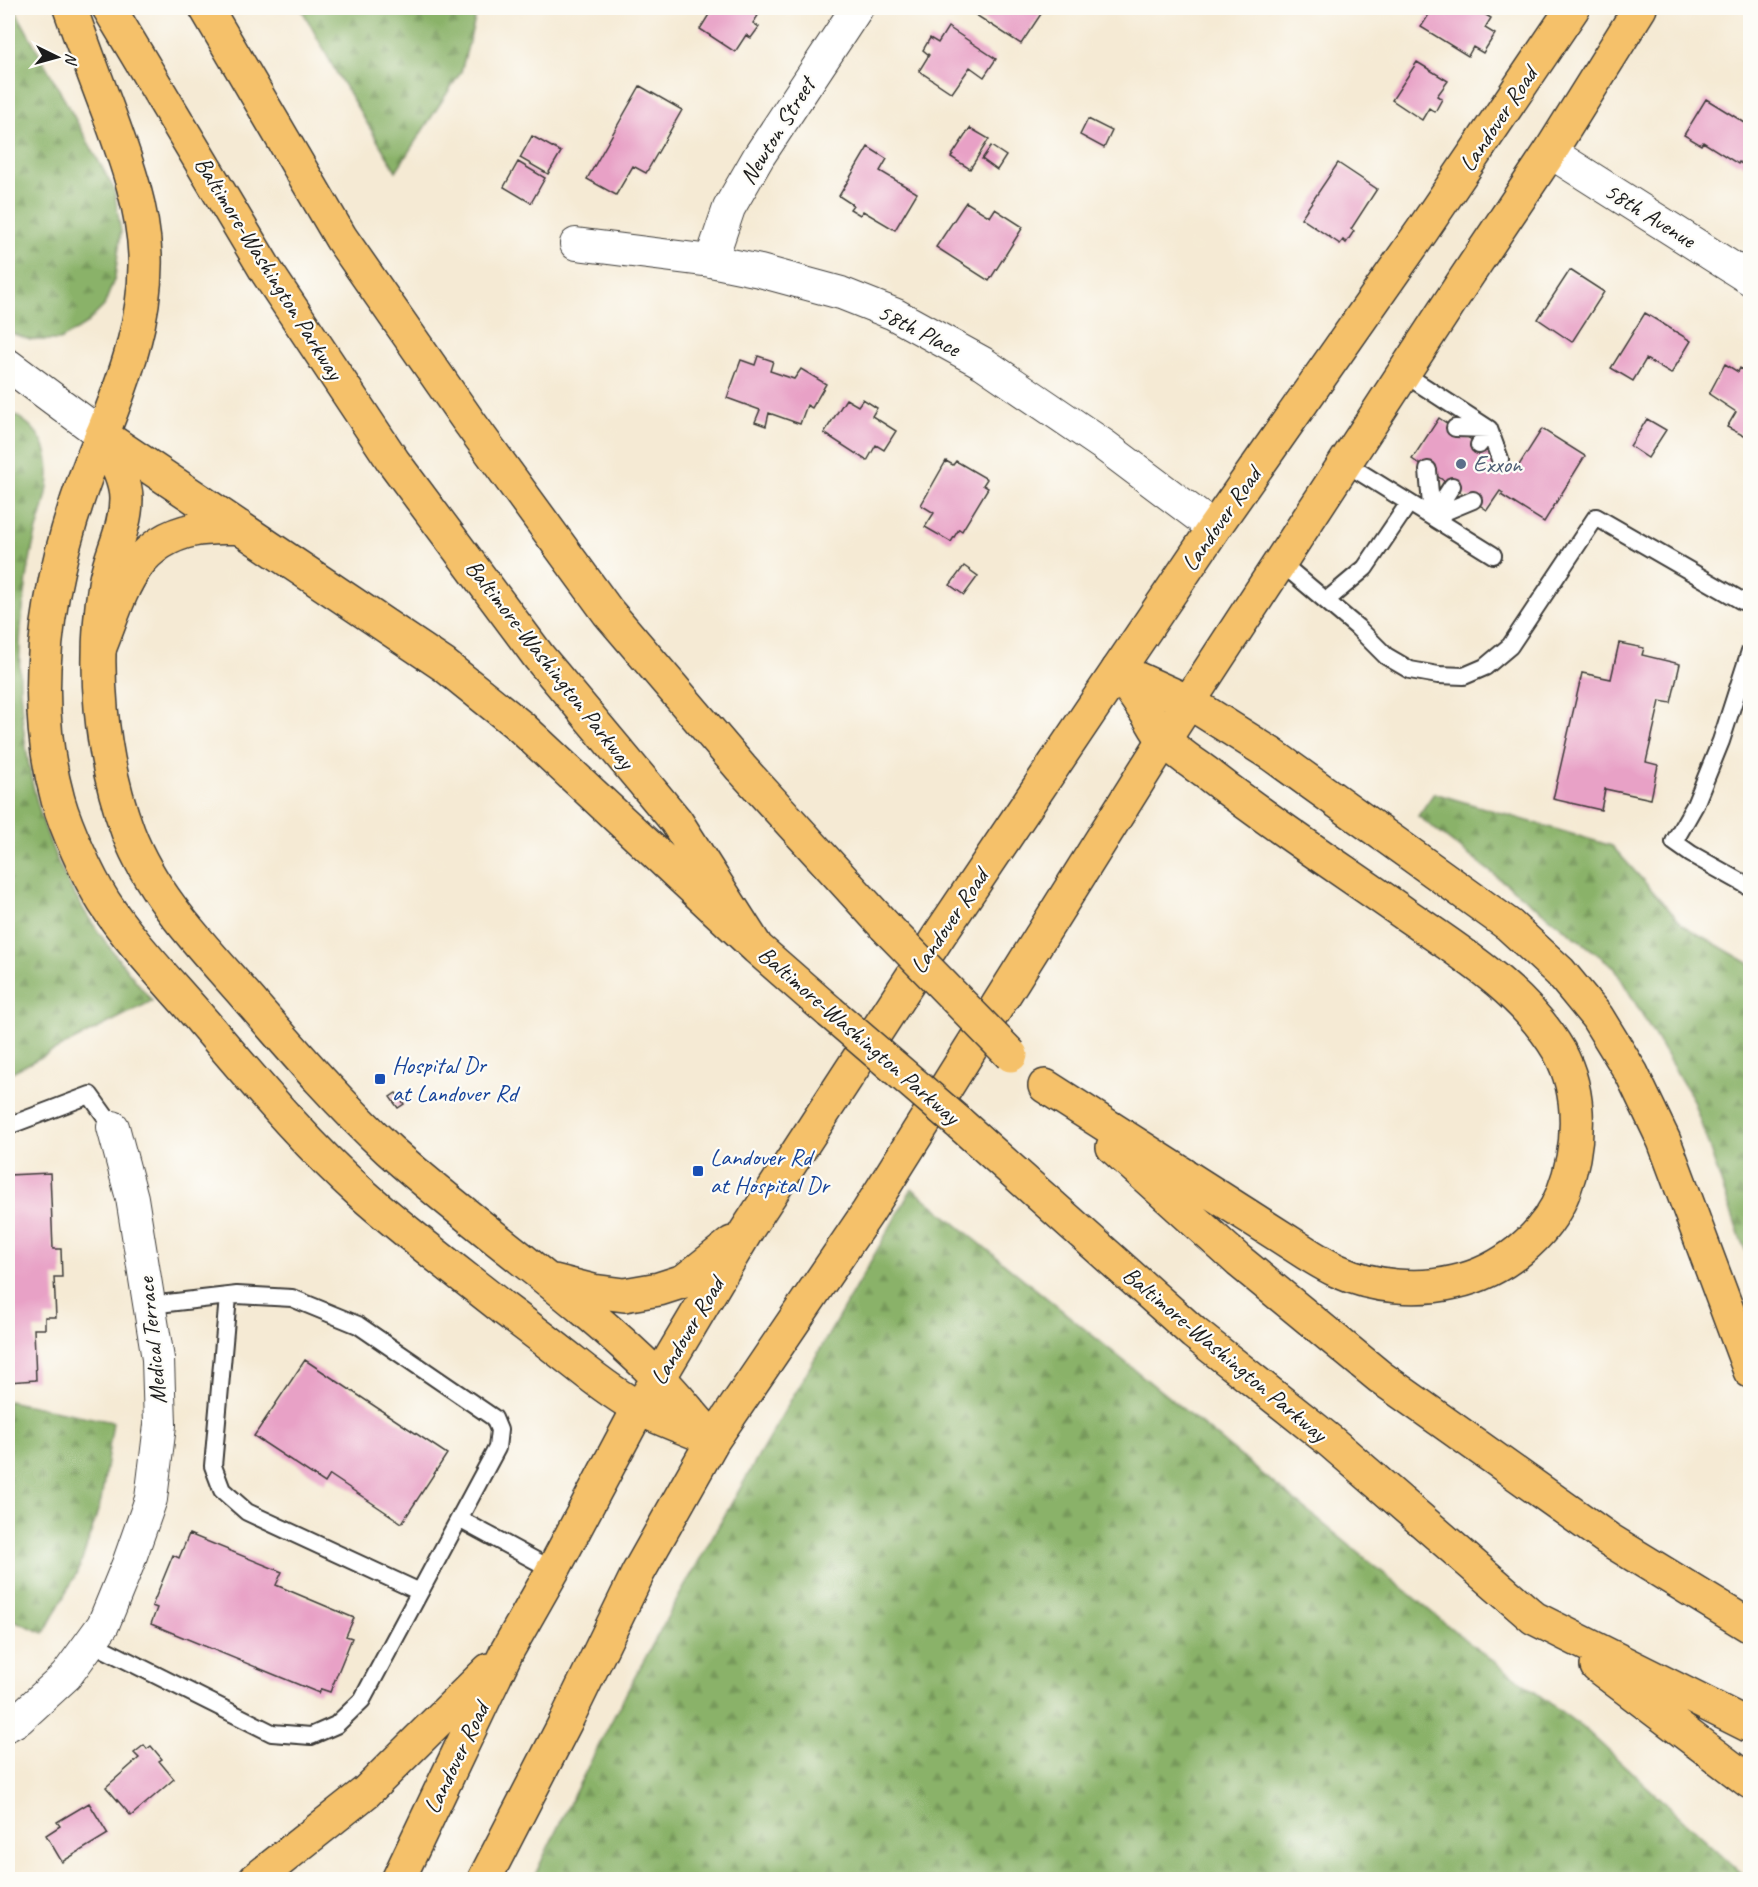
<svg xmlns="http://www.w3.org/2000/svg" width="1758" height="1887" viewBox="0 0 1758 1887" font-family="Caveat,sans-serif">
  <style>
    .forest { fill: url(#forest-firs); stroke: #536742; stroke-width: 1.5 }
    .building { fill: #e8a1c6 }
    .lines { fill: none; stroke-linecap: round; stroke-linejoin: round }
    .service-casing { stroke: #3d3b38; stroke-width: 20 }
    .minor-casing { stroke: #3d3b38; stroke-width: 34 }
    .primary-casing { stroke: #3d3b38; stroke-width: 36 }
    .motorway-casing { stroke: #3d3b38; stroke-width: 36 }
    .service { stroke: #fff; stroke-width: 16 }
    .minor { stroke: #fff; stroke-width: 32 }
    .primary { stroke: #f5c16b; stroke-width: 33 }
    .motorway { stroke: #f5c16b; stroke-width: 33 }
    .motorway-bridge-casing { stroke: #3d3b38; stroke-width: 36; stroke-linecap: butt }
    .motorway-bridge { stroke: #f5c16b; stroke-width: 33 }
    .service-dot { fill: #5c6f8a; stroke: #fdfcf7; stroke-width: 2 }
    .transit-dot { fill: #1a4fb4; stroke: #fdfcf7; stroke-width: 2 }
    .labels { text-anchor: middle; stroke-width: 4.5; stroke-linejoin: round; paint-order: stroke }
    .street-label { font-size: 24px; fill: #1c1c1c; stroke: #fdfcf7 }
    .service-label { font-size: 24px; fill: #4e5e75; stroke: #fdfcf7; text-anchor: start }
    .transit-label { font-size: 24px; fill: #164399; stroke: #fdfcf7; text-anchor: start }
  </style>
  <defs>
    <pattern id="forest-firs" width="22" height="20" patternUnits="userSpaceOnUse" patternTransform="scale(1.5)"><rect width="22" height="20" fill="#8ab269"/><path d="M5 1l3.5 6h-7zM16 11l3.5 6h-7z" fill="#76985a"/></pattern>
  </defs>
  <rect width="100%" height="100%" fill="#fdfcf7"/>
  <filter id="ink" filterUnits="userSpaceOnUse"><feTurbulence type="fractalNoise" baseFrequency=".0167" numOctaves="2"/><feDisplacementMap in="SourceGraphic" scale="12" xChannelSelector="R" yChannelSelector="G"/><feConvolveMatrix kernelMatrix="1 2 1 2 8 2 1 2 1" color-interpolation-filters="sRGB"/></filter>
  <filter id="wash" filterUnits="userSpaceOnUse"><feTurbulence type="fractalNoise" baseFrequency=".008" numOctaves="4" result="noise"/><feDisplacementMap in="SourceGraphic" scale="24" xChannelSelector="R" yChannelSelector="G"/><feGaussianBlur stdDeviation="1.35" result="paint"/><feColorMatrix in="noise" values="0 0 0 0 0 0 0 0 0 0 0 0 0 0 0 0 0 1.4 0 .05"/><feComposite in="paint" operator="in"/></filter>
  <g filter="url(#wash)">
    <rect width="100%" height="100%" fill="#f5ead4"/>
    <!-- forest -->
    <path class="forest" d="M8,8H14L114,189L121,232L115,277L104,306L85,325L60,340H30L8,332Z
      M301,8H478L461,72L396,171L337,74Z
      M8,410C28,423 42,432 47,456C54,485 41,513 34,541C30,558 27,576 25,594C16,650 19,710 29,766C36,806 52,855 72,890C94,930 123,965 152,1001L8,1074Z
      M1434,793L1612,846L1684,926L1750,964V1260L1740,1238L1693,1100L1614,967L1418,816Z
      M912,1188L1468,1642L1586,1730L1747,1879H533C644,1641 784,1417 912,1188Z
      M8,1401L113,1422L101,1501L80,1567L44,1633L8,1618Z"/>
    <g id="blocks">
      <!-- building -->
      <path class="building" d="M713,8H763L753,23L759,27L751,38L746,35L735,52L700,29Z
        M965,8H1045L1021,44Z
        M1433,8H1474L1491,18L1485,28L1495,34L1483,53L1473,47L1468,56L1421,27Z
        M948,27L996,59L984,77L970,67L952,93L919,71L929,55L923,50L930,38L938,43Z
        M1417,62L1448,81L1437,96L1442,99L1435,112L1429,108L1422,120L1392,100Z
        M640,86L682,110L646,173L633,166L616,195L587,179Z
        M1706,99L1750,126V169L1739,162L1738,164L1703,142L1701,145L1684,135Z
        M1088,119L1112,131L1104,148L1080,135Z
        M970,128L989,139L970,169L951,157Z
        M532,136L561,152L548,174L520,158Z
        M991,146L1006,156L997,170L982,159Z
        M868,147L887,159L880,171L917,193L895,230L863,211L860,215L850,209L853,205L839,196Z
        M518,162L545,178L531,203L504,187Z
        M1338,163L1377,189L1351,229L1354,231L1346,243L1343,240L1340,244L1301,218Z
        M966,202L990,217L995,209L1023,227L989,281L936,247Z
        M1570,270L1604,292L1572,342L1538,319Z
        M1645,313L1691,341L1671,374L1646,359L1633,381L1611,368Z
        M758,356L773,361L770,371L794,379L801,369L826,384L812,408L807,405L800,424L769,413L766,426L755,422L760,410L727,398L741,360L755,365Z
        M1725,364L1738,372L1740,368L1750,375V429L1746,437L1727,427L1736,412L1709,394Z
        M846,399L858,406L863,399L877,408L872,416L896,431L884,450L876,445L867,461L824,433Z
        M1439,418L1516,470L1542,429L1585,456L1544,522L1501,495L1503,493L1500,491L1487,510L1412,459Z
        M1647,419L1666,430L1648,458L1630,446Z
        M946,461L953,465L956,461L987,479L983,485L988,488L962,531L959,529L951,542L925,527L934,513L921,505Z
        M964,566L978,576L964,595L950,585Z
        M1619,643L1644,648L1642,655L1680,664L1671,703L1660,701L1646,762L1658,765L1651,799L1605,789L1601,810L1553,799L1582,673L1611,679Z
        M396,1093L404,1104L398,1108L390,1097Z
        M50,1173L53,1249H61L62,1277H54L56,1317H45V1329H34L36,1380L8,1382V1175Z
        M305,1360L447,1454L402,1523L330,1475L325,1483L254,1436Z
        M189,1534L282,1572L276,1585L354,1618L346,1636L352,1638L330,1692L321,1689L319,1693L151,1624L157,1608L152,1606L173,1555L179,1558Z
        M144,1745L147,1749L151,1746L162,1759L159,1761L174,1779L131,1816L106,1787L139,1758L134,1753Z
        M89,1803L108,1834L62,1862L46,1835L60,1826L57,1822Z"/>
    </g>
  </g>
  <g filter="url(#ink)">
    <use href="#blocks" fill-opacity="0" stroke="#3d3b38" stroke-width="1.5"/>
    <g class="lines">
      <defs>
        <path id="service" d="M1403,373L1489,429L1479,445
          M1455,428L1489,429L1500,459
          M1345,463L1432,517L1452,486
          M1428,470L1432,517
          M1432,517L1493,555
          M1432,517L1473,500
          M1280,562L1357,627L1386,656L1410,670L1438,675L1464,676L1485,667L1510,646L1596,517L1742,601L1750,604
          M1327,600L1365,568L1409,503
          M1750,651L1721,741L1695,805L1674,842L1691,854L1750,887
          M8,1126L90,1095L113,1127
          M228,1297L213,1466L222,1490L247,1512L420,1592
          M459,1519L553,1570
          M90,1642L272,1733L311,1736L336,1725L362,1700L497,1448L499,1430L494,1418L358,1325L292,1298L237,1295L150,1305"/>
        <path id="minor" d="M1550,152L1750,279
          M576,244L711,261L760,271L841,293L894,314L983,363L1105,446L1214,528
          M711,261L729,208L759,156L857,8
          M8,365L102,435
          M8,1725L19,1719L66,1676L103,1625L128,1564L151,1499L160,1425L158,1359L132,1198L113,1127"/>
        <path id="primary" d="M102,435C54,549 24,678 58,800C66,828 88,877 104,902C132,945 171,984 204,1023C254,1081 303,1141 360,1192C406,1233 455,1270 503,1308C527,1326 552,1345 576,1364C596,1380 618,1397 641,1409C664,1421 689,1429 713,1440
          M102,435C111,454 126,478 126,499C126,529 110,555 105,584C92,664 100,756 128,832C152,895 200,944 244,994C291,1048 337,1102 389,1150C476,1228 575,1294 658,1377C676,1394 691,1415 708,1433
          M554,1281L593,1291L624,1295L659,1289L684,1281L732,1243
          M255,1880L366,1792L489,1670
          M398,1880L507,1651L553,1570L639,1408L659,1378L747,1230L938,937L1118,670L1214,528L1422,231L1573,8
          M484,1880L566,1721L638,1573L713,1440L868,1212L1164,740L1465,279L1550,152L1640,8"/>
        <path id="motorway" d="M70,8C83,45 97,82 111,119C127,163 143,208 145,255C147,318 125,378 102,435L444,665L521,727L757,948
          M109,8L267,272L393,461L539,657L676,821L757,948L830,1012
          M206,8L341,238L467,419L608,612L741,768L885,926
          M100,647C121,595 131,543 193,530C208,527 224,528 239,527
          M1118,670L1189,702L1271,754L1509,925L1560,972L1597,1017L1632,1074L1664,1141L1750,1371
          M1045,1086L1306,1253C1316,1259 1327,1266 1338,1271C1373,1287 1417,1291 1455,1282C1501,1272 1546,1237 1563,1193C1580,1149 1583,1094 1559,1051C1524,991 1460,952 1405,914C1341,869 1275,826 1213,778C1198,766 1177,754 1164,739C1158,733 1154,725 1150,718C1139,702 1128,686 1118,670
          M958,1122L1194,1333L1330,1441L1534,1618L1750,1726
          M1113,1147L1239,1261L1380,1377L1608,1539L1750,1626
          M1597,1666L1750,1782"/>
      </defs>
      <!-- service casing -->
      <use href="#service" class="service-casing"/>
      <!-- minor casing -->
      <use href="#minor" class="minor-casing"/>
      <!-- primary casing -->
      <use href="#primary" class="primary-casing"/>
      <!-- motorway casing -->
      <use href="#motorway" class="motorway-casing"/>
      <!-- service -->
      <use href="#service" class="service"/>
      <!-- minor -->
      <use href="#minor" class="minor"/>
      <!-- primary -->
      <use href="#primary" class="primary"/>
      <!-- motorway -->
      <use href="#motorway" class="motorway"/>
      <defs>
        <path id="motorway-bridge" d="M885,926L1011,1055
          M830,1012L958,1122"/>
      </defs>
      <!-- motorway-bridge casing -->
      <use href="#motorway-bridge" class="motorway-bridge-casing"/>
      <!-- motorway-bridge -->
      <use href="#motorway-bridge" class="motorway-bridge"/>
    </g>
  </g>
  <!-- markers -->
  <circle class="service-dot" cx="1461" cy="464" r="6"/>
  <g class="transit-dot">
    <rect x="374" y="1073" width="12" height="12" rx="3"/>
    <rect x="692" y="1165" width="12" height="12" rx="3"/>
  </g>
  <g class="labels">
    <!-- street labels -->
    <g class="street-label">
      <text transform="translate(1498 119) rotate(-56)" y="8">Landover Road</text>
      <text transform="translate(777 131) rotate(-58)" y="8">Newton Street</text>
      <text transform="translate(1650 215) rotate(32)" y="8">58th Avenue</text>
      <text transform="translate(269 268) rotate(58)" y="8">Baltimore-Washington Parkway</text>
      <text transform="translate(919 330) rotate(27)" y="8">58th Place</text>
      <text transform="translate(1221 519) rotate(-55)" y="8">Landover Road</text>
      <text transform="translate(550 664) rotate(52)" y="8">Baltimore-Washington Parkway</text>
      <text transform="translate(949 921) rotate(-56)" y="8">Landover Road</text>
      <text transform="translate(859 1035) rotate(41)" y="8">Baltimore-Washington Parkway</text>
      <text transform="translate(687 1331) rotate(-59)" y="8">Landover Road</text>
      <text transform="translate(152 1341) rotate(-96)" y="8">Medical Terrace</text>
      <text transform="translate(1225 1354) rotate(40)" y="8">Baltimore-Washington Parkway</text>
      <text transform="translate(456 1758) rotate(-64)" y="8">Landover Road</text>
    </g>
    <!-- service labels -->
    <g class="service-label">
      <text x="1473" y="472">Exxon</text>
    </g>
    <!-- transit labels -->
    <g class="transit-label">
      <text x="392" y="1073">Hospital Dr<tspan x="392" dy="28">at Landover Rd</tspan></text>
      <text x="710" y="1165">Landover Rd<tspan x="710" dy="28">at Hospital Dr</tspan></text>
    </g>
  </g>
  <!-- margin -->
  <rect width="1758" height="1887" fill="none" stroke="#fdfcf7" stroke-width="30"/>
  <!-- north arrow -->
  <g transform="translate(57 57) rotate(95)" stroke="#fdfcf7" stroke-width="4.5" paint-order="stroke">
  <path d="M0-4.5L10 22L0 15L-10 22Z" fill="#1c1c1c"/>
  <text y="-9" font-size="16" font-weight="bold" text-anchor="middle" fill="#1c1c1c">N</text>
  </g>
</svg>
